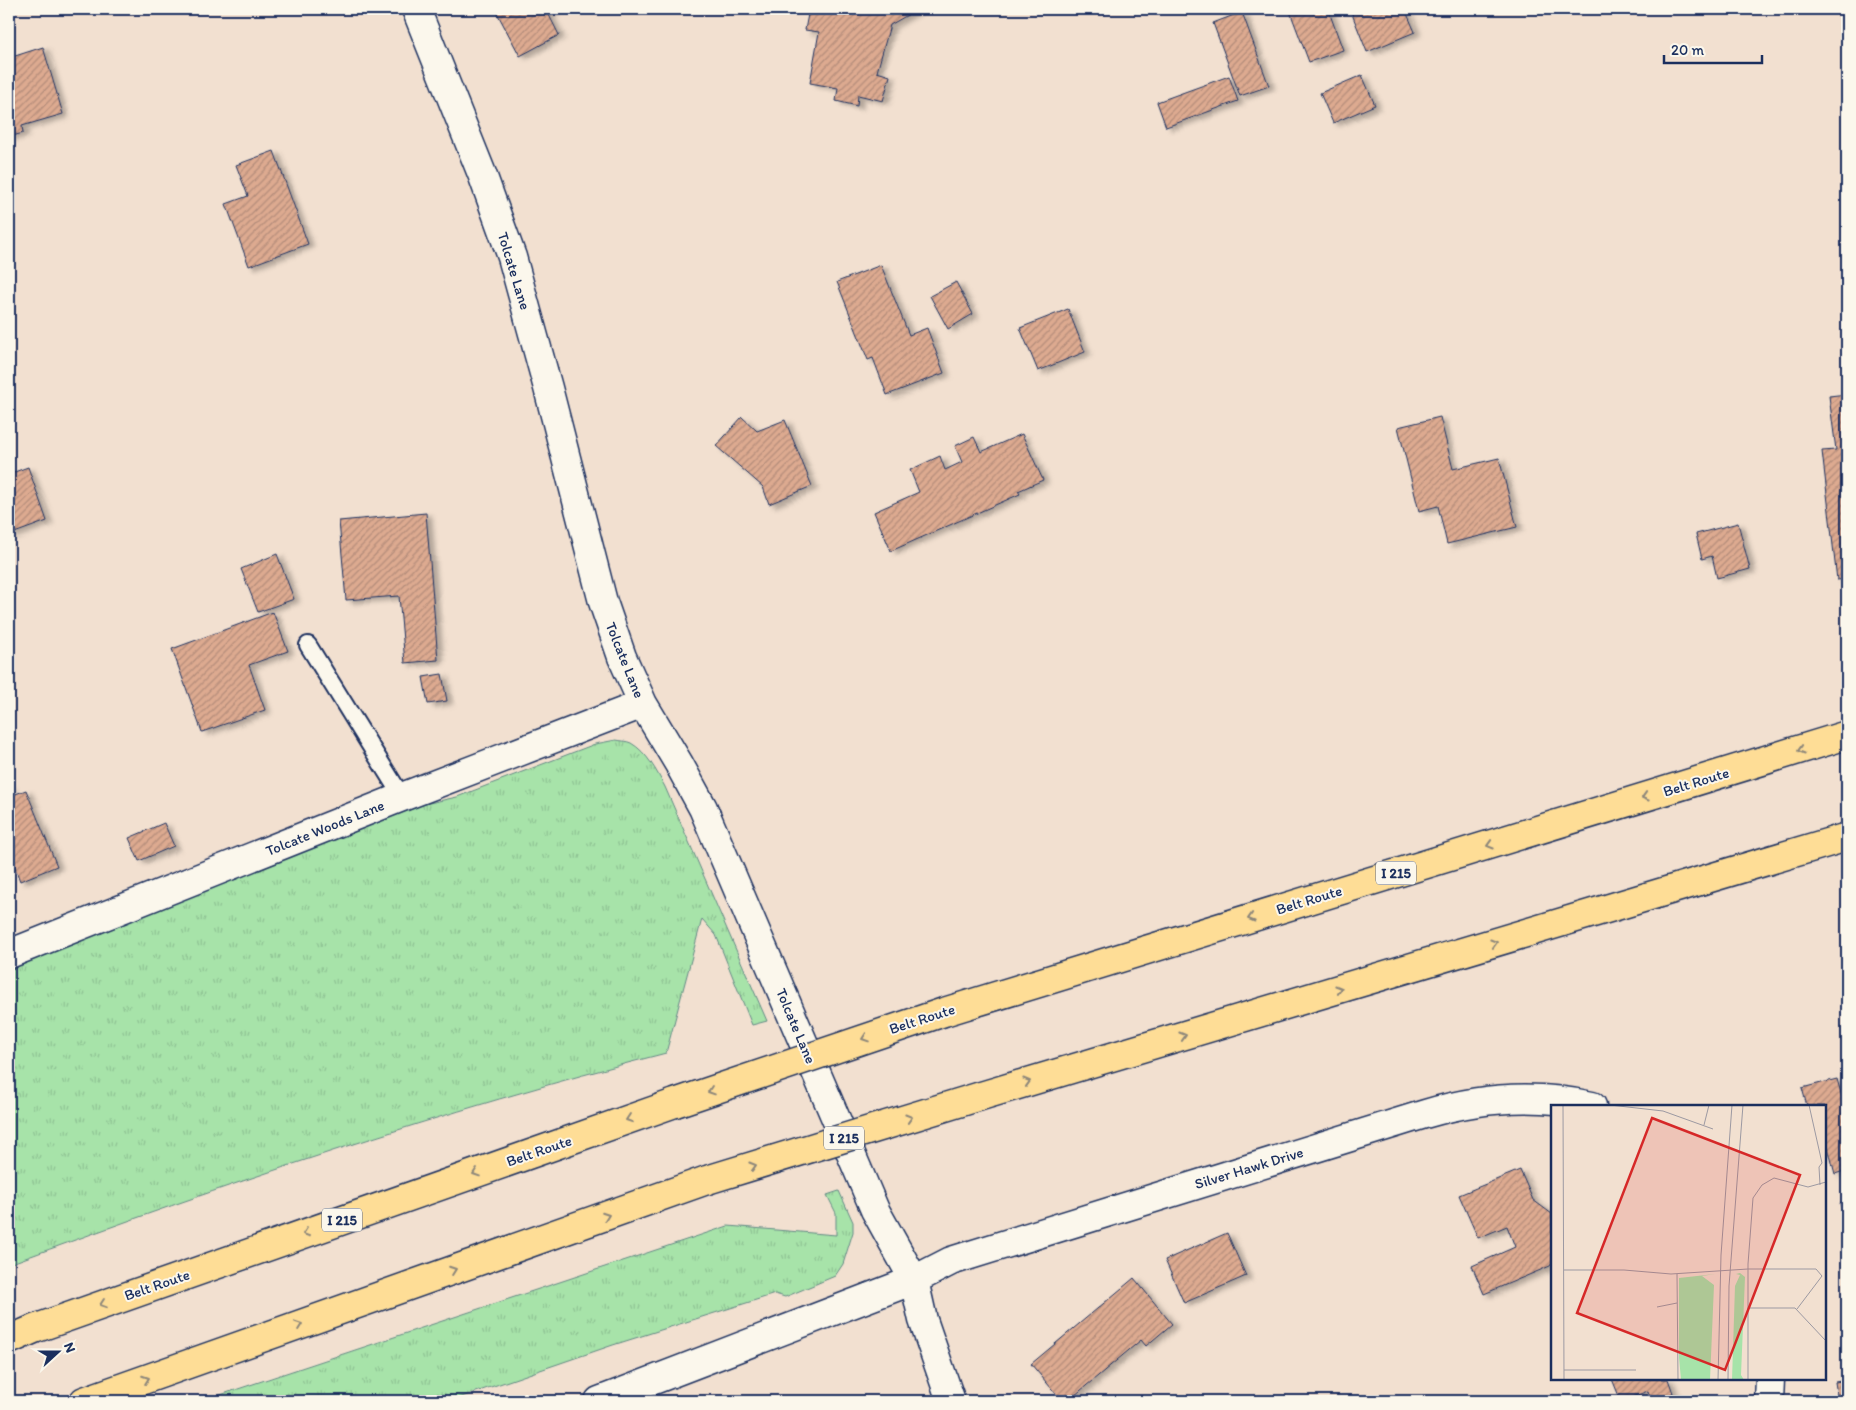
<svg xmlns="http://www.w3.org/2000/svg" width="1856" height="1410" viewBox="0 0 1856 1410" font-family="Itim,sans-serif">
  <style>
    .grass { fill: url(#grass-tufts); stroke: #618984 }
    .building { fill: url(#building-hatch); stroke: #1b2f5e; filter: url(#shadow) }
    .lines { fill: none; stroke-linecap: round; stroke-linejoin: round }
    .service-casing { stroke: #1b2f5e; stroke-width: 20 }
    .minor-casing { stroke: #1b2f5e; stroke-width: 31 }
    .motorway-casing { stroke: #1b2f5e; stroke-width: 31 }
    .service { stroke: #fbf7ec; stroke-width: 16 }
    .minor { stroke: #fbf7ec; stroke-width: 28 }
    .motorway { stroke: #fedd96; stroke-width: 28 }
    .motorway-bridge-casing { stroke: #1b2f5e; stroke-width: 31; stroke-linecap: butt }
    .motorway-bridge { stroke: #fedd96; stroke-width: 28 }
    .oneway { stroke: #8c867a }
    .labels { text-anchor: middle; stroke-width: 4; stroke-linejoin: round; paint-order: stroke }
    .shield { fill: #fbf7ec; stroke: #5e6b89; stroke-width: 1 }
    .shield-label { font-size: 14px; font-weight: bold; fill: #1b2f5e }
    .street-label { font-size: 15px; fill: #1b2f5e; stroke: #fbf7ec }
    .inset-road { fill: none; stroke: #9c99a2; stroke-width: 1 }
    .view { fill: #d62828; fill-opacity: 0.15; stroke: #d62828; stroke-width: 2.5 }
    .inset-edge { fill: none; stroke: #1b2f5e; stroke-width: 2.5 }
  </style>
  <defs>
    <pattern id="grass-tufts" width="24" height="20" patternUnits="userSpaceOnUse" patternTransform="scale(1.25)"><rect width="24" height="20" fill="#a7e3a9"/><path d="M3 7l-1-3M5 7V3M7 7l1-3M15 17l-1-3M17 17v-4M19 17l1-3" fill="none" stroke="#8fc394"/></pattern>
    <pattern id="building-hatch" width="6" height="6" patternUnits="userSpaceOnUse" patternTransform="scale(1.25)"><rect width="6" height="6" fill="#ddaa90"/><path d="M-1 1l2-2M0 6l6-6M5 7l2-2" fill="none" stroke="#b28b79"/></pattern>
    <filter id="shadow"><feDropShadow dx="5.5" dy="3" stdDeviation="2.5" flood-color="#0004"/></filter>
  </defs>
  <rect width="100%" height="100%" fill="#f2e0d0"/>
  <filter id="ink" filterUnits="userSpaceOnUse"><feTurbulence type="fractalNoise" baseFrequency=".02" numOctaves="2"/><feDisplacementMap in="SourceGraphic" scale="10" xChannelSelector="R" yChannelSelector="G"/><feConvolveMatrix kernelMatrix="1 2 1 2 8 2 1 2 1" color-interpolation-filters="sRGB"/></filter>
  <g filter="url(#ink)">
    <!-- grass -->
    <path class="grass" d="M616,740C621,741 627,741 631,743C647,752 657,772 665,787L767,1021L752,1025L716,935L702,919L666,1053C443,1110 225,1185 9,1264V969L316,844L420,805L457,797L595,744Z
      M839,1191L853,1222V1232L843,1264L835,1276L785,1297L775,1294L613,1345L450,1401H202L728,1226L836,1235V1213L827,1195Z"/>
    <!-- building -->
    <path class="building" d="M495,9H557L548,13L559,35L520,56Z
      M809,9H918L890,25L877,72L890,76L883,101L858,95L857,106L836,101L838,88L810,83L819,32L805,30Z
      M1289,9H1328L1343,50L1309,62Z
      M1350,9H1405L1415,32L1367,52Z
      M1242,12L1269,86L1240,96L1213,23Z
      M43,47L63,114L22,126L23,133L9,137V58Z
      M1362,75L1375,105L1333,123L1320,93Z
      M1229,76L1238,101L1166,127L1157,102Z
      M274,151L308,244L249,266L226,204L248,196L236,165Z
      M881,265L909,335L927,328L944,373L887,395L873,358L868,360L837,282Z
      M956,282L973,314L948,329L930,296Z
      M1068,309L1085,352L1038,371L1020,328Z
      M1847,394V579L1837,580L1822,451L1836,450L1829,396Z
      M742,417L757,431L785,420L812,486L769,504L763,487L716,446Z
      M1440,417L1453,469L1499,458L1517,527L1447,544L1438,506L1419,511L1398,427Z
      M1022,434L1043,480L1018,491L1020,494L891,551L874,512L919,492L910,470L940,456L945,470L962,462L955,446L974,437L981,452Z
      M28,467L47,521L9,535V474Z
      M426,513L438,660L405,663L399,596L346,600L339,521Z
      M1738,523L1750,569L1717,578L1712,556L1702,559L1696,534Z
      M277,554L294,599L258,612L241,569Z
      M273,612L288,651L249,665L265,710L202,732L172,649Z
      M442,674L447,701L428,704L423,677Z
      M9,785L13,795L26,790L57,866L20,881L9,852Z
      M164,823L174,846L139,861L129,838Z
      M1837,1079L1842,1097L1847,1095V1170L1835,1174L1825,1136V1106H1807L1802,1088Z
      M1520,1170L1533,1200L1552,1214V1263L1550,1266L1484,1294L1472,1266L1515,1247L1507,1226L1478,1238L1459,1195Z
      M1847,1201V1228L1840,1203Z
      M1227,1233L1246,1276L1184,1303L1165,1260Z
      M1134,1278L1172,1324L1146,1346L1141,1340L1068,1401H1062L1031,1364Z
      M1612,1379H1668L1673,1393L1652,1401L1648,1391L1621,1401Z
      M1847,1380V1401H1838L1835,1382Z"/>
    <g class="lines">
      <defs>
        <path id="service" d="M308,645L402,797"/>
        <path id="minor" d="M416,9L482,174L512,257L548,388L603,602L622,657L643,704L679,764L703,808L875,1210L914,1280L923,1320L951,1401
          M9,954L402,797L643,704
          M599,1401L914,1280L951,1261L1425,1114C1481,1097 1535,1093 1592,1106
          M1769,1401L1770,1379"/>
        <path id="motorway" d="M944,1012L1847,735
          M981,1096L1847,837
          M9,1340L34,1329L675,1103
          M84,1401L707,1180"/>
      </defs>
      <!-- service casing -->
      <use href="#service" class="service-casing"/>
      <!-- minor casing -->
      <use href="#minor" class="minor-casing"/>
      <!-- motorway casing -->
      <use href="#motorway" class="motorway-casing"/>
      <!-- service -->
      <use href="#service" class="service"/>
      <!-- minor -->
      <use href="#minor" class="minor"/>
      <!-- motorway -->
      <use href="#motorway" class="motorway"/>
      <defs>
        <path id="motorway-bridge" d="M675,1103L944,1012
          M707,1180L981,1096"/>
      </defs>
      <!-- motorway-bridge casing -->
      <use href="#motorway-bridge" class="motorway-bridge-casing"/>
      <!-- motorway-bridge -->
      <use href="#motorway-bridge" class="motorway-bridge"/>
    </g>
    <!-- one-way arrows -->
    <defs><path id="oneway-chevron" d="M-2-3.5L2.5 0L-2 3.5" fill="none" stroke-width="1.6" stroke-linecap="round" stroke-linejoin="round" transform="scale(1.25)"/></defs>
    <g class="oneway">
      <use href="#oneway-chevron" transform="translate(1801 750) rotate(163)"/>
      <use href="#oneway-chevron" transform="translate(1645 797) rotate(163)"/>
      <use href="#oneway-chevron" transform="translate(1490 845) rotate(163)"/>
      <use href="#oneway-chevron" transform="translate(1251 918) rotate(163)"/>
      <use href="#oneway-chevron" transform="translate(1494 943) rotate(-17)"/>
      <use href="#oneway-chevron" transform="translate(1339 989) rotate(-17)"/>
      <use href="#oneway-chevron" transform="translate(1183 1036) rotate(-17)"/>
      <use href="#oneway-chevron" transform="translate(865 1038) rotate(161)"/>
      <use href="#oneway-chevron" transform="translate(1027 1082) rotate(-17)"/>
      <use href="#oneway-chevron" transform="translate(711 1091) rotate(161)"/>
      <use href="#oneway-chevron" transform="translate(909 1118) rotate(-17)"/>
      <use href="#oneway-chevron" transform="translate(629 1119) rotate(161)"/>
      <use href="#oneway-chevron" transform="translate(753 1166) rotate(-17)"/>
      <use href="#oneway-chevron" transform="translate(476 1173) rotate(161)"/>
      <use href="#oneway-chevron" transform="translate(606 1216) rotate(-20)"/>
      <use href="#oneway-chevron" transform="translate(306 1233) rotate(161)"/>
      <use href="#oneway-chevron" transform="translate(453 1270) rotate(-20)"/>
      <use href="#oneway-chevron" transform="translate(103 1304) rotate(161)"/>
      <use href="#oneway-chevron" transform="translate(299 1325) rotate(-20)"/>
      <use href="#oneway-chevron" transform="translate(146 1379) rotate(-20)"/>
    </g>
  </g>
  <g class="labels">
    <!-- shield labels -->
    <g class="shield">
      <rect x="1376" y="861.5" width="40" height="23" rx="4"/>
      <rect x="824" y="1126.5" width="40" height="23" rx="4"/>
      <rect x="322" y="1208.5" width="40" height="23" rx="4"/>
    </g>
    <g class="shield-label">
      <text x="1396" y="878">I 215</text>
      <text x="844" y="1143">I 215</text>
      <text x="342" y="1225">I 215</text>
    </g>
    <!-- street labels -->
    <g class="street-label">
      <text transform="translate(514 271) rotate(73)" y="5">Tolcate Lane</text>
      <text transform="translate(625 660) rotate(68)" y="5">Tolcate Lane</text>
      <text transform="translate(1696 782) rotate(-17)" y="5">Belt Route</text>
      <text transform="translate(325 828) rotate(-22)" y="5">Tolcate Woods Lane</text>
      <text transform="translate(1309 900) rotate(-17)" y="5">Belt Route</text>
      <text transform="translate(922 1019) rotate(-18)" y="5">Belt Route</text>
      <text transform="translate(796 1026) rotate(67)" y="5">Tolcate Lane</text>
      <text transform="translate(539 1151) rotate(-19)" y="5">Belt Route</text>
      <text transform="translate(1249 1168) rotate(-17)" y="5">Silver Hawk Drive</text>
      <text transform="translate(157 1285) rotate(-19)" y="5">Belt Route</text>
    </g>
  </g>
  <!-- overview -->
  <g transform="translate(1551 1105)">
    <rect width="275" height="275" fill="#f2e0d0"/>
    <path d="M189,168L194,172L190,270L193,275H181L184,181L189,170L185,169ZM164,169L151,171L163,180L159,275H133L130,274L128,253V173Z" fill="#a7e3a9"/>
    <path class="inset-road" d="M12,0L13,275M59,0L112,6L162,24M258,0L271,58L268,62L269,80M153,20L158,0M13,165H73L120,169L197,164H265L271,171L246,204M126,169L127,275M106,202L126,198M197,203H244L275,236M13,265H85M167,275L170,150L181,0M177,275L178,181L192,0M197,275V159L202,93L211,80L223,73L257,82L275,77"/>
    <path class="view" d="M101,13L249,70L174,265L26,208Z"/>
    <rect width="275" height="275" class="inset-edge"/>
  </g>
  <!-- margin -->
  <rect width="1856" height="1410" fill="none" stroke="#fbf7ec" stroke-width="30"/>
  <rect x="15" y="15" width="1826" height="1380" fill="none" stroke="#1b2f5e" stroke-width="2" filter="url(#ink)"/>
  <!-- north arrow -->
  <g transform="translate(58 1352) rotate(69)" stroke="#fbf7ec" stroke-width="4" paint-order="stroke">
  <path d="M0-4L9 19L0 12L-9 19Z" fill="#1b2f5e"/>
  <text y="-8" font-size="14" font-weight="bold" text-anchor="middle" fill="#1b2f5e">N</text>
  </g>
  <!-- scale -->
  <path d="M1664 55v8h98v-8" fill="none" stroke="#1b2f5e" stroke-width="2.5"/>
  <text x="1671" y="55" font-size="15" fill="#1b2f5e" stroke="#fbf7ec" stroke-width="4" paint-order="stroke">20 m</text>
</svg>
